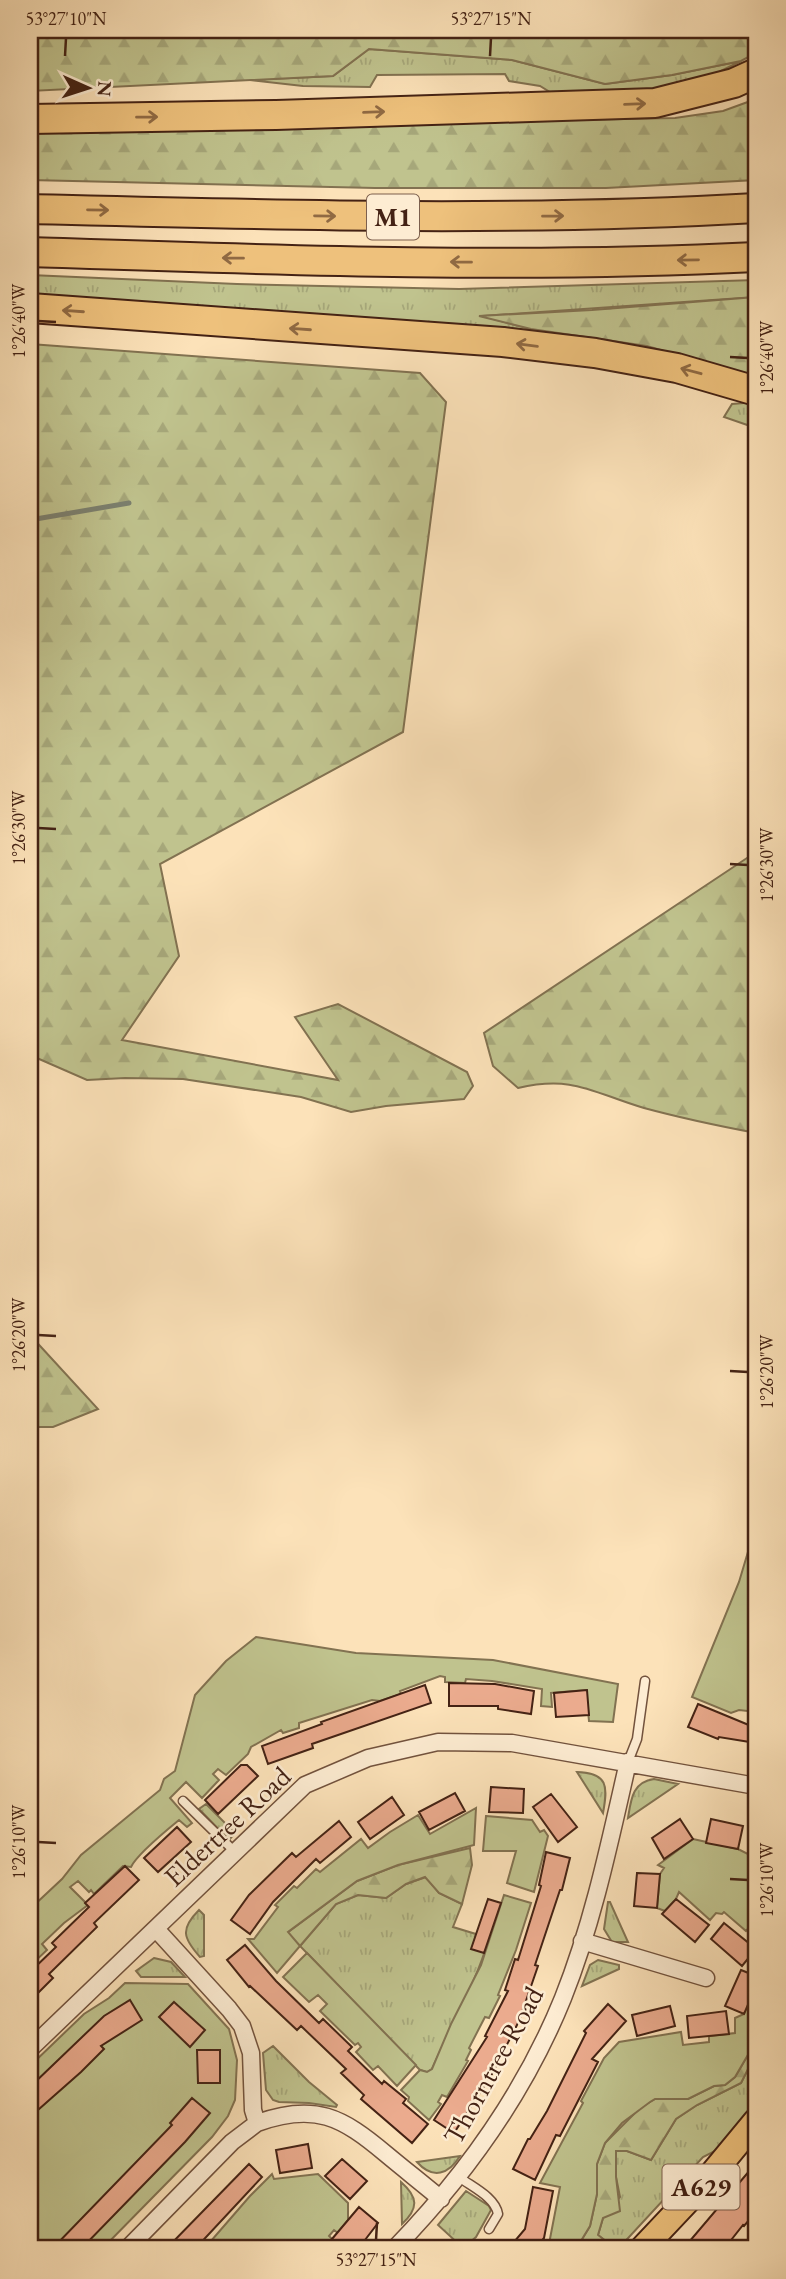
<svg xmlns="http://www.w3.org/2000/svg" width="786" height="2279" viewBox="0 0 786 2279" font-family="'EB Garamond',serif">
  <style>
    .grass { fill: url(#grass-tufts); stroke: #827251; stroke-width: 2 }
    .forest { fill: url(#forest-firs); stroke: #827251; stroke-width: 2 }
    .garden { fill: #c0c38e; stroke: #827251; stroke-width: 2 }
    .lines { fill: none; stroke-linecap: round; stroke-linejoin: round }
    .stream { stroke: #7b806f; stroke-width: 5 }
    .building { fill: #ebab8e; stroke: #442214; stroke-width: 2 }
    .service-casing { stroke: #72523d; stroke-width: 11 }
    .minor-casing { stroke: #72523d; stroke-width: 19 }
    .primary-casing { stroke: #442214; stroke-width: 28 }
    .motorway-casing { stroke: #442214; stroke-width: 32 }
    .service { stroke: #fdecd2; stroke-width: 8 }
    .minor { stroke: #fdecd2; stroke-width: 16 }
    .primary { stroke: #eec17c; stroke-width: 24 }
    .motorway { stroke: #eec17c; stroke-width: 28 }
    .oneway { stroke: #906a43 }
    .ticks { fill: none; stroke: #442214; stroke-width: 2.5 }
    .labels { text-anchor: middle; stroke-width: 5; stroke-linejoin: round; paint-order: stroke }
    .shield { fill: #fdecd2; stroke: #7c5f4d; stroke-width: 2 }
    .shield-label { font-size: 26px; font-weight: bold; fill: #442214 }
    .street-label { font-size: 28px; fill: #442214; stroke: #fdecd2 }
    .neatline { fill: none; stroke: #442214; stroke-width: 2.5 }
    .ticks-label { font-size: 18px; text-anchor: middle; fill: #442214 }
  </style>
  <defs>
    <pattern id="grass-tufts" width="24" height="20" patternUnits="userSpaceOnUse" patternTransform="scale(1.75)"><rect width="24" height="20" fill="#c0c38e"/><path d="M3 7l-1-3M5 7V3M7 7l1-3M15 17l-1-3M17 17v-4M19 17l1-3" fill="none" stroke="#a6a77a"/></pattern>
    <pattern id="forest-firs" width="22" height="20" patternUnits="userSpaceOnUse" patternTransform="scale(1.75)"><rect width="22" height="20" fill="#c0c38e"/><path d="M5 1l3.5 6h-7zM16 11l3.5 6h-7z" fill="#a6a77a"/></pattern>
  </defs>
  <rect width="100%" height="100%" fill="#fce2b9"/>
  <filter id="stains"><feTurbulence type="fractalNoise" baseFrequency=".00286" numOctaves="4"/><feColorMatrix values="0 0 0 0 .2 0 0 0 0 .09 0 0 0 0 .02 0 0 0 .5 -.17"/></filter>
  <radialGradient id="worn" r=".72"><stop offset=".6" stop-color="#630" stop-opacity="0"/><stop offset="1" stop-color="#630" stop-opacity=".3"/></radialGradient>
  <!-- grass -->
  <path class="grass" d="M369,49L512,60L605,84L672,75L741,61L719,72L647,92L558,97L540,86L509,81L505,74L377,75L370,87L303,86L250,80L333,76Z
    M30,275L237,284L459,289L756,280V297L482,316L531,329L647,346L467,329L30,297Z
    M756,402V428L724,417L732,404Z
    M577,1772C608,1773 608,1786 603,1813Z
    M654,1779L678,1784L628,1818C631,1800 632,1782 654,1779Z
    M206,1804L235,1833L229,1840L199,1809Z
    M426,1877L439,1893L462,1904L453,1927L489,1938C476,1984 451,2025 432,2069L427,2072L420,2070L300,1946L336,1904L358,1895L386,1898L406,1884Z
    M608,1902H610L628,1942H612L604,1929Z
    M199,1910L204,1915V1956L200,1957C183,1938 180,1929 199,1910Z
    M154,1958L171,1962L185,1977H141L136,1971Z
    M598,1960L619,1965V1969L582,1986L590,1965Z
    M273,2046L309,2082L337,2105L336,2107L309,2103L279,2102L273,2100L266,2090L263,2053Z
    M756,2060V2105L719,2149L703,2157L618,2249H599L607,2242L598,2235L603,2218L620,2197L616,2177V2150L627,2151L651,2160L676,2119L697,2105L741,2083L752,2061Z
    M460,2156C449,2174 433,2180 417,2162Z
    M401,2182C418,2197 419,2208 402,2224Z
    M466,2191L489,2206L491,2210L476,2237L463,2248L438,2225Z"/>
  <!-- forest -->
  <path class="forest" d="M30,30H756V53L741,61L672,75L605,84L512,60L369,49L333,76L30,91Z
    M756,99V180L606,188H375L30,180V131L675,118L723,111Z
    M756,297V378L647,346L531,329L479,316L592,310Z
    M30,344L420,373L446,402L403,732L160,864L179,956L122,1040L338,1080L295,1017L338,1004L467,1072L473,1086L464,1099L386,1106L351,1112L301,1097L183,1079L125,1078L87,1080L30,1055Z
    M756,852V1133C719,1126 681,1118 644,1108C593,1093 574,1075 518,1088L493,1066L484,1033Z
    M30,1335L98,1409L53,1427H30Z
    M470,1848L472,1865L462,1904L439,1893L425,1877L406,1884L386,1898L358,1895L336,1904L300,1946L287,1933L357,1881L398,1865Z
    M756,2041V2060L752,2061L741,2083L697,2105L676,2119L651,2160L627,2151H616V2177L620,2211L603,2218L598,2235L607,2242L599,2249H576L590,2226L597,2194V2164L605,2143L640,2108L655,2099H688L714,2086L725,2085L735,2077Z"/>
  <!-- garden -->
  <path class="garden" d="M756,1525V1660L752,1669L756,1672V1712L739,1710L731,1713L692,1697L739,1582Z
    M256,1637L356,1653L493,1660L618,1684L613,1722L589,1721L586,1690L551,1693L552,1707L541,1706L542,1689L492,1681L466,1679L465,1683L445,1682V1677L440,1676L400,1691L401,1694L380,1701L372,1700L299,1723V1728L283,1733L281,1730L251,1747L248,1754L226,1775L218,1769L213,1774L219,1780L202,1798L186,1782L170,1798L192,1823L187,1827L179,1820C168,1829 136,1856 131,1867L123,1866L94,1894L91,1890L89,1892L78,1881L70,1887L88,1905L64,1923L42,1944L47,1950L30,1966V1909L62,1879L81,1855L160,1790L164,1779L175,1771L195,1695L226,1661Z
    M476,1808L474,1845L398,1865L357,1881L288,1932L300,1946L277,1973L248,1939H254L278,1907L275,1905L294,1886L297,1888L316,1869L320,1872L361,1839L368,1848L390,1832L418,1815L430,1834Z
    M486,1816L532,1820L540,1832L544,1830L548,1836L534,1892L507,1883L516,1851H483Z
    M693,1839L738,1849L756,1858V1928L752,1924L746,1931L724,1912L722,1914L716,1913L710,1920L679,1892L676,1899L665,1911L657,1908L660,1874L664,1868L658,1865Z
    M504,1895L531,1903L516,1950L498,1995L500,1996L489,2018L485,2017L469,2048L471,2050L466,2060L468,2061L447,2097L442,2095L438,2102L441,2104L429,2120L408,2101L409,2097L401,2090L420,2070L427,2072L432,2069L451,2024L481,1965Z
    M307,1953L416,2065L397,2086L378,2066L373,2070L356,2052L361,2047L358,2043L355,2045L320,2011L327,2004L318,1995L309,2002L283,1977Z
    M125,1983L188,1984L229,2029L237,2060L235,2100L228,2116L212,2137L102,2249H30V2066L84,2014L109,1998Z
    M756,1985V2041L735,2077L725,2085L714,2086L688,2099H655L650,2102L622,2123L605,2143L597,2164V2194L590,2226L576,2249H548L560,2187L540,2183L583,2103L581,2101L604,2058L619,2042L681,2032L683,2045L709,2042V2036L735,2033V2018L744,2014Z
    M272,2174L274,2179L318,2174L348,2203V2220L338,2233L334,2230L329,2236L333,2240L324,2249H204L250,2196Z"/>
  <g class="lines">
    <!-- stream -->
    <path class="stream" d="M30,520L129,503"/>
  </g>
  <!-- building -->
  <path class="building" d="M449,1683L495,1684L534,1691L531,1714L498,1709V1706H449Z
    M425,1685L431,1703L312,1744L313,1748L268,1764L262,1746L322,1724L321,1722Z
    M587,1690L589,1715L556,1717L554,1693Z
    M698,1704L756,1728V1743L719,1737L718,1739L688,1727Z
    M241,1765H247L258,1776L218,1814L205,1800Z
    M491,1787L524,1789L523,1813L489,1812Z
    M455,1793L465,1811L429,1830L419,1812Z
    M551,1794L577,1827L558,1842L533,1807Z
    M392,1797L404,1815L370,1839L358,1822Z
    M680,1819L693,1839L664,1859L652,1838Z
    M711,1819L743,1826L738,1849L706,1843Z
    M339,1821L351,1837L320,1863L316,1859L273,1902L250,1934L231,1920L249,1895L292,1853L296,1857Z
    M177,1827L191,1842L158,1872L144,1858Z
    M546,1852L570,1858L562,1890H560L535,1965L538,1966L519,2021L492,2074L454,2133L434,2120L487,2037L485,2036L508,1991L505,1990L515,1959L518,1960L541,1886L539,1885Z
    M125,1866L139,1880L94,1923L97,1927L49,1974L53,1978L30,2001V1972L56,1947L52,1943L89,1907L85,1903Z
    M637,1873L660,1874L657,1908L634,1906Z
    M488,1899L501,1903L484,1953L471,1949Z
    M676,1899L709,1925L695,1942L662,1914Z
    M724,1923L756,1949L742,1966L711,1939Z
    M245,1945L276,1981L319,2023L323,2019L352,2047L348,2051L382,2084L384,2081L406,2099L403,2103L428,2124L412,2143L361,2099L364,2095L341,2073L346,2069L301,2026L297,2030L250,1986L249,1987L227,1960Z
    M741,1970L756,1976V1986L744,2014L725,2006Z
    M130,2000L142,2020L101,2046L104,2049L81,2072L30,2117V2087L104,2016Z
    M174,2002L205,2030L190,2047L159,2017Z
    M608,2004L626,2021L592,2059L598,2062L560,2136L556,2135L535,2180L513,2169L528,2139H530L547,2111L586,2033L584,2031Z
    M670,2006L675,2026L637,2036L632,2015Z
    M726,2011L729,2034L689,2038L687,2016Z
    M197,2050H220V2083H198Z
    M192,2098L210,2113L185,2142L81,2249H52L172,2125L170,2123Z
    M308,2144L312,2168L280,2173L276,2150Z
    M342,2159L367,2181L350,2199L325,2176Z
    M756,2163V2212L744,2226L743,2225L724,2249H683Z
    M249,2164L262,2177L195,2249H166Z
    M533,2187L553,2191L544,2238L535,2249H508L525,2229Z
    M359,2207L378,2223L358,2249H344L332,2239Z"/>
  <g class="lines">
    <defs>
      <path id="service" d="M628,1762L637,1739L645,1681
        M183,1801L235,1852
        M459,2177C472,2187 495,2197 498,2214L489,2229"/>
      <path id="minor" d="M156,1929L229,2009L242,2026L251,2053L253,2110L257,2123C315,2102 342,2117 386,2154C404,2169 423,2184 441,2199
        M582,1941L706,1978
        M30,2049L305,1785L368,1758L438,1742L512,1743L756,1786
        M127,2249L232,2142L257,2123
        M394,2249C464,2177 525,2092 563,1998C593,1923 610,1841 628,1762"/>
      <path id="primary" d="M642,2249L708,2179L756,2121"/>
      <path id="motorway" d="M30,119L276,115L655,103L734,83L756,73
        M30,209C272,215 514,222 756,208
        M30,252C272,260 514,269 756,257
        M30,308L503,342L595,353L677,368L756,391"/>
    </defs>
    <!-- service casing -->
    <use href="#service" class="service-casing"/>
    <!-- minor casing -->
    <use href="#minor" class="minor-casing"/>
    <!-- primary casing -->
    <use href="#primary" class="primary-casing"/>
    <!-- motorway casing -->
    <use href="#motorway" class="motorway-casing"/>
    <!-- service -->
    <use href="#service" class="service"/>
    <!-- minor -->
    <use href="#minor" class="minor"/>
    <!-- primary -->
    <use href="#primary" class="primary"/>
    <!-- motorway -->
    <use href="#motorway" class="motorway"/>
  </g>
  <!-- one-way arrows -->
  <defs><path id="oneway-shaft" d="M-6 0H5M1.5-3L5.5 0L1.5 3" fill="none" stroke-width="1.6" stroke-linecap="round" stroke-linejoin="round" transform="scale(1.75)"/></defs>
  <g class="oneway">
    <use href="#oneway-shaft" transform="translate(635 104) rotate(-2)"/>
    <use href="#oneway-shaft" transform="translate(374 112) rotate(-2)"/>
    <use href="#oneway-shaft" transform="translate(147 117) rotate(-1)"/>
    <use href="#oneway-shaft" transform="translate(98 210) rotate(1)"/>
    <use href="#oneway-shaft" transform="translate(325 216) rotate(1)"/>
    <use href="#oneway-shaft" transform="translate(553 216) rotate(-1)"/>
    <use href="#oneway-shaft" transform="translate(233 258) rotate(-179)"/>
    <use href="#oneway-shaft" transform="translate(688 260) rotate(179)"/>
    <use href="#oneway-shaft" transform="translate(461 262) rotate(-179)"/>
    <use href="#oneway-shaft" transform="translate(73 311) rotate(-176)"/>
    <use href="#oneway-shaft" transform="translate(300 329) rotate(-176)"/>
    <use href="#oneway-shaft" transform="translate(527 345) rotate(-173)"/>
    <use href="#oneway-shaft" transform="translate(691 371) rotate(-165)"/>
  </g>
  <!-- ticks -->
  <path class="ticks" d="M65,56L66,38M490,56L491,38M38,321L56,322M730,357L748,358M38,828L56,829M730,864L748,865M38,1335L56,1336M730,1371L748,1372M38,1842L56,1843M730,1879L748,1880M376,2240L377,2223"/>
  <g class="labels">
    <!-- shield labels -->
    <g class="shield">
      <rect x="367" y="194.5" width="52" height="45" rx="5"/>
      <rect x="662.5" y="2164.5" width="77" height="45" rx="5"/>
    </g>
    <g class="shield-label">
      <text x="393" y="226">M1</text>
      <text x="701" y="2196">A629</text>
    </g>
    <!-- street labels -->
    <g class="street-label">
      <text transform="translate(227 1826) rotate(-43)" y="10">Eldertree Road</text>
      <text transform="translate(493 2065) rotate(-61)" y="10">Thorntree Road</text>
    </g>
  </g>
  <!-- margin -->
  <rect width="786" height="2279" fill="none" stroke="#fce2b9" stroke-width="77"/>
  <!-- north arrow -->
  <g transform="translate(88 88) rotate(93)" stroke="#fdecd2" stroke-width="5" paint-order="stroke">
  <path d="M0-5L12 26L0 18L-12 26Z" fill="#442214"/>
  <text y="-10" font-size="19" font-weight="bold" text-anchor="middle" fill="#442214">N</text>
  </g>
  <rect x="38" y="38" width="710" height="2202" class="neatline"/>
  <g class="ticks-label">
    <text x="66" y="25">53°27'10"N</text>
    <text x="491" y="25">53°27'15"N</text>
    <text transform="translate(19 321) rotate(-90)" y="6">1°26'40"W</text>
    <text transform="translate(767 358) rotate(-90)" y="6">1°26'40"W</text>
    <text transform="translate(19 828) rotate(-90)" y="6">1°26'30"W</text>
    <text transform="translate(767 865) rotate(-90)" y="6">1°26'30"W</text>
    <text transform="translate(19 1335) rotate(-90)" y="6">1°26'20"W</text>
    <text transform="translate(767 1372) rotate(-90)" y="6">1°26'20"W</text>
    <text transform="translate(19 1842) rotate(-90)" y="6">1°26'10"W</text>
    <text transform="translate(767 1880) rotate(-90)" y="6">1°26'10"W</text>
    <text x="376" y="2266">53°27'15"N</text>
  </g>
  <rect width="100%" height="100%" filter="url(#stains)"/>
  <rect width="100%" height="100%" fill="url(#worn)"/>
</svg>
